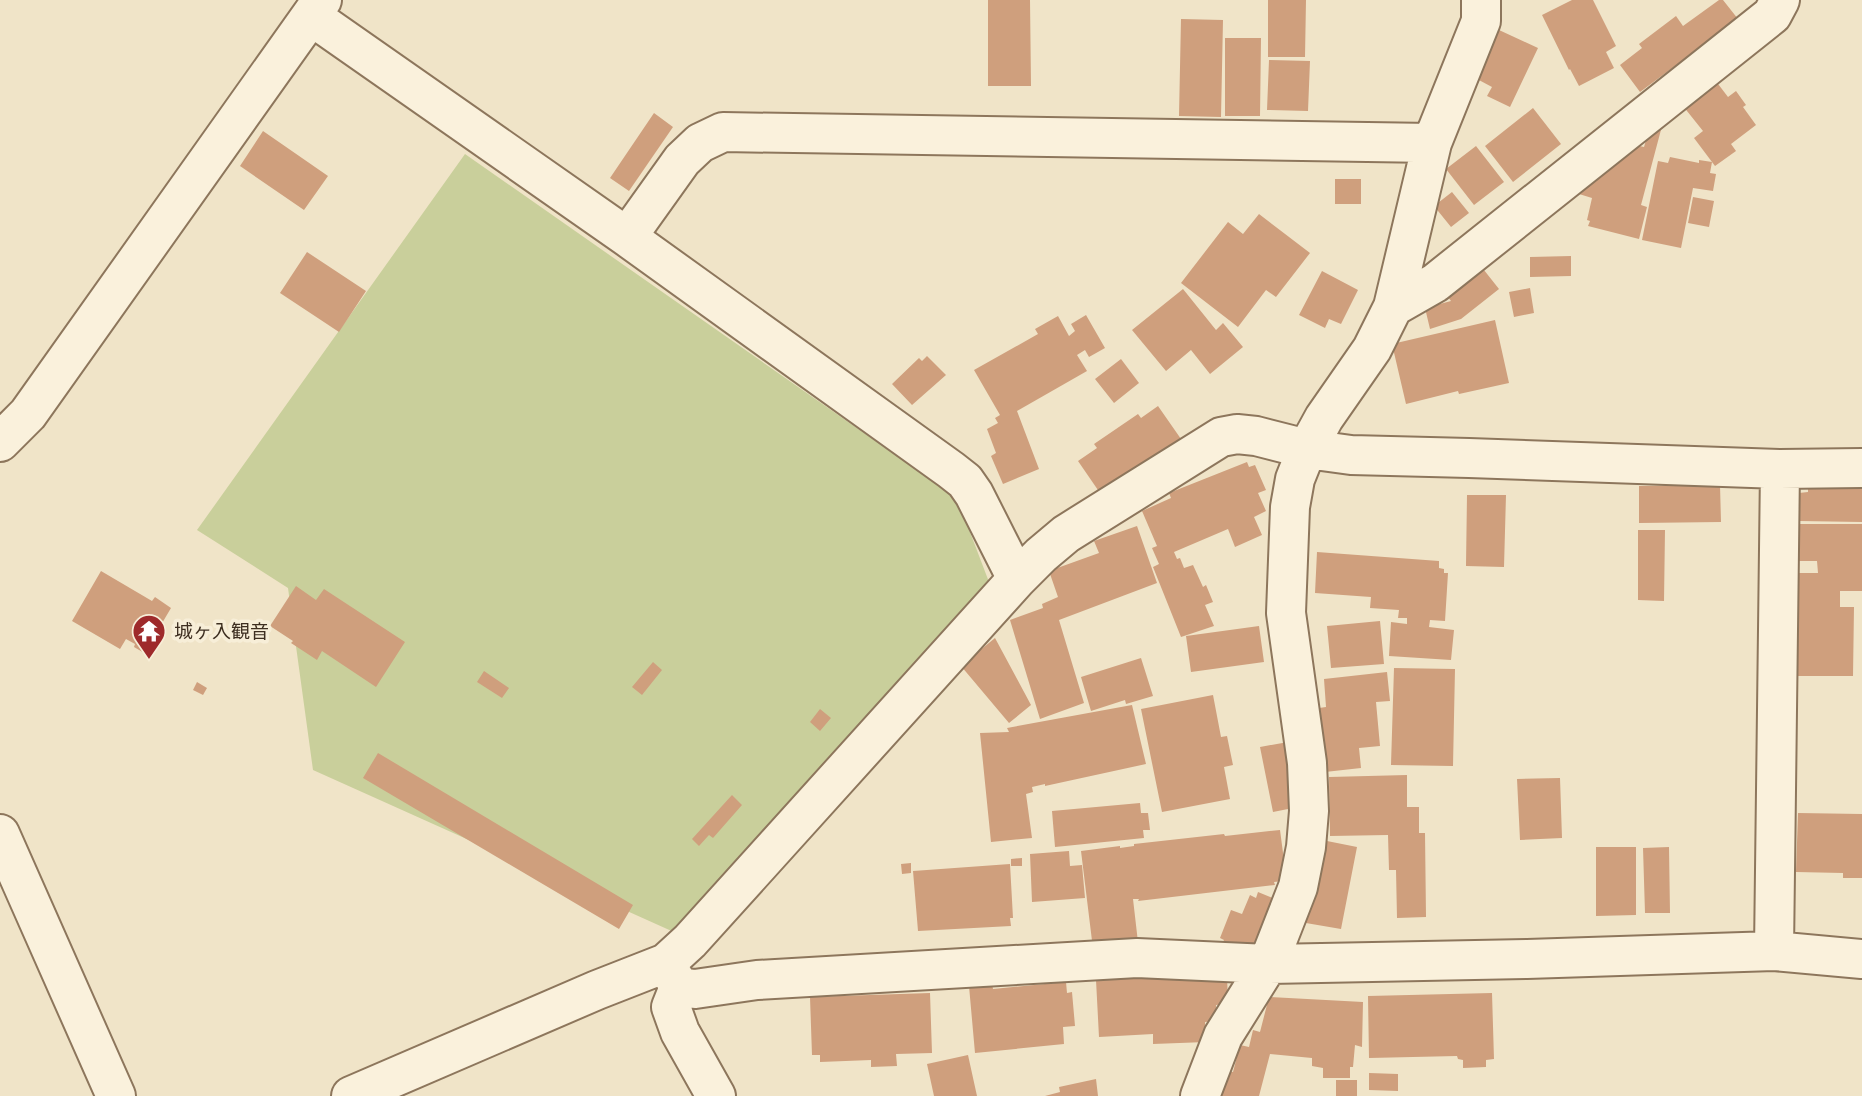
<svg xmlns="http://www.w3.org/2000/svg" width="1862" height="1096" viewBox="0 0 1862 1096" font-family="Lora,'Noto Sans JP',serif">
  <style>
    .green { fill: #c9cf9b }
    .building { fill: #cf9f7d }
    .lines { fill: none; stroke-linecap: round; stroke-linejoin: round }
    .street-casing { stroke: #8d765c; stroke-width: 42 }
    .street { stroke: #faf1dc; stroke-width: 38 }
    .labels { text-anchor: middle; stroke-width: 7; stroke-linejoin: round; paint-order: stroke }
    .poi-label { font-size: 19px; fill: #3d2e20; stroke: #f7eed8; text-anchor: start }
  </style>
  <rect width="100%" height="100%" fill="#f0e4c8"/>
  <!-- green -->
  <path class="green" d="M465,154L957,498L989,582L676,933L313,770L288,588L197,530Z"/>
  <!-- building -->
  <path class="building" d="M988,0H1030L1031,86H988Z
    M1268,0H1306L1305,57H1268Z
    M1572,0H1593L1616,46L1606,52L1614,68L1579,86L1570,69L1569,70L1542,15Z
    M1719,0H1723L1738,19L1640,92L1620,65L1642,48L1639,44L1676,16L1683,26Z
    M1181,19L1223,20L1221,117L1179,116Z
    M1499,30L1538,48L1510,107L1487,96L1492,87L1477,79Z
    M1225,38H1261L1260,116H1225Z
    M1269,60L1310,61L1308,111L1267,110Z
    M1712,76L1728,97L1736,91L1746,105L1743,107L1756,125L1731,144L1736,151L1715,166L1694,138L1703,131L1679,101Z
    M1533,108L1561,144L1513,182L1485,146Z
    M654,113L673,127L629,191L610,178Z
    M1651,123L1662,126L1641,205L1647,207L1639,239L1588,226L1590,221L1587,220L1592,198L1579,194L1580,181L1626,143L1644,147Z
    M263,131L328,176L304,210L240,166Z
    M1476,146L1504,182L1474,205L1446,169Z
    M1670,157L1699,163V160L1712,162L1710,173L1716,174L1713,191L1693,188L1681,248L1642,240L1658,161L1668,163Z
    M1335,179H1361V204H1335Z
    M1452,192L1469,213L1451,227L1434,206Z
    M1693,197L1714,201L1709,227L1688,223Z
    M1259,214L1310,253L1276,297L1266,290L1238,327L1181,283L1228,222L1243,234Z
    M307,252L366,291L339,332L280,293Z
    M1571,256V276L1530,277V257Z
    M1480,265L1499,289L1461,319L1430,329L1425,308L1451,301L1445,293Z
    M1322,271L1358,290L1341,324L1329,319L1325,328L1299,315Z
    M1530,288L1534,313L1514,317L1509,292Z
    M1183,289L1216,330L1223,323L1243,347L1210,374L1191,350L1166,371L1132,330Z
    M1086,315L1105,348L1089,357L1085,350L1077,355L1087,371L1017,411L1039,469L1003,484L991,456L996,453L987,429L998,423L995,418L1000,415L974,370L1038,334L1035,329L1058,316L1069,336L1075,331L1071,324Z
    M1495,320L1509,383L1459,394L1458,391L1406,404L1392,344Z
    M927,356L946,375L912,405L892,384L919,358L922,361Z
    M1121,359L1139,383L1114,403L1095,379Z
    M1158,406L1181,439L1100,493L1078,461L1097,448L1094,444L1138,414L1141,418Z
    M1247,462L1249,467L1255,465L1266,490L1258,493L1266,511L1254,517L1262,535L1235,547L1228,529L1174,552L1177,559L1180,558L1184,568L1193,565L1203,587L1206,585L1213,602L1205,605L1214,626L1181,637L1153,567L1159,564L1152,548L1157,546L1142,511L1171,498L1169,493Z
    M1808,481L1862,482V522L1799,521V493L1808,492Z
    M1720,485L1721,522L1639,523V486Z
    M1467,495H1506L1504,567L1466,566Z
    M1800,524H1862V591H1840V607H1854L1853,676H1795L1796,573H1818L1817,561H1799Z
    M1137,526L1157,583L1059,620L1084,703L1040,719L1010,620L1043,608L1042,604L1058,597L1049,571L1099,553L1094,541Z
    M1638,530H1665L1664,601L1638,600Z
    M1317,552L1439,561V568L1444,569V573H1448L1445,621L1430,620L1429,627L1454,630L1451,660L1389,656L1391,622L1407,624V618H1398L1399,610L1370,608L1371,597L1315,593Z
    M101,571L152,601L155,597L171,608L158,630L147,624L145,628L162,639L151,657L134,647L135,644L126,639L120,649L72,621Z
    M296,586L316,600L324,589L405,642L376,687L322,651L317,660L291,643L293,641L270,626Z
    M1380,621L1384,664L1331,668L1327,626Z
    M1259,626L1264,662L1191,672L1186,636Z
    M995,638L1031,705L1009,723L961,666Z
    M1141,658L1153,696L1126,704L1125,700L1091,711L1081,677Z
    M653,662L662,670L642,695L632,687Z
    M1394,668L1455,669L1453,766L1391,765Z
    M484,671L509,688L502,698L477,682Z
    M1387,672L1390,701L1376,702L1380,746L1359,748L1361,768L1325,772L1319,708L1326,707L1324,679Z
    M197,682L207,688L203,695L193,690Z
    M1213,695L1221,737L1227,736L1233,765L1224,767L1230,799L1162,812L1141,709Z
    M1132,705L1146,764L1045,786V784L1032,787L1033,792L1026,794L1032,838L991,842L980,733L1009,732L1007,728Z
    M820,709L831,718L820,731L810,722Z
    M1288,742L1293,808L1273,812L1260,747Z
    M378,753L633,905L619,929L363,778Z
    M1407,775V807H1419V833H1425L1426,917L1397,918L1396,870H1389L1388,835L1330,836L1329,777Z
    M1560,778L1562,838L1520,840L1517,779Z
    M732,795L742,805L713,838L709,835L699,846L692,839Z
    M1140,803L1141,813H1148L1150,830H1143L1144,838L1055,847L1052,811Z
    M1798,813L1862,814V878H1843V873L1796,872Z
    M1280,830L1285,868L1282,869L1283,881L1274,882L1275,885L1138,901L1139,899H1133L1139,951L1094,957L1081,851L1120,846V848L1134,846V844L1224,834L1225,836Z
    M1317,839L1357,847L1341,929L1300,922Z
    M1596,847H1636V915L1596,916Z
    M1669,847L1670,913H1645L1643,848Z
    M1069,851L1070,866L1082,865L1085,898L1032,902L1030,854Z
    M1022,858V866H1011V859Z
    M911,863V873L902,874L901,864Z
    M1010,864L1013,918H1010L1011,926L918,931L913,871Z
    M1258,892L1275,899L1260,953H1218L1224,940L1220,938L1231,910L1242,914L1250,895L1256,898Z
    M1207,974L1227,975L1228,1004L1216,1005L1217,1021L1205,1022L1206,1042L1153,1044V1034L1099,1037L1096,980Z
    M1066,982L1067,993L1072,992L1075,1026L1063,1027L1064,1044L975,1053L969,986L992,984L993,989Z
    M930,993L932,1053L896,1054L897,1066L871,1067V1060L820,1062V1055H812L810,997Z
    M1492,993L1494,1059L1486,1060V1067L1463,1068V1060L1458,1059L1457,1056L1369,1058L1368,996Z
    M1269,997L1363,1002L1362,1047L1355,1045L1353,1067H1350V1078H1323V1068L1312,1066V1058L1270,1054L1259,1096H1222L1228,1071L1233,1072L1240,1045L1249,1047L1253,1030L1260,1032Z
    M968,1055L977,1096H934L927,1064Z
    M1369,1073L1398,1074V1091L1369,1090Z
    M1096,1079L1098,1096H1045L1060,1092L1059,1087Z
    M1336,1080H1357V1096H1336Z"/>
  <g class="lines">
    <defs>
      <path id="street" d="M311,16L627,237L951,470L965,481L974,494L1017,579
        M627,237L682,160L700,143L723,132L1432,143
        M1393,307L1435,283L1772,15L1780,0
        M0,442L28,414L322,0
        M0,834L116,1096
        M1774,951L1780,469
        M666,963L679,987L695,989L757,980L1137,958L1268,964L1527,959L1774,951L1862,959
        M679,987L671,1007L680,1032L716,1096
        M351,1096L597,990L666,963L690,941L1017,579L1041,555L1066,534L1221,437L1237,434L1256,436L1307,449L1351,455L1469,458L1780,469L1862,468
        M1200,1096L1223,1036L1268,964L1298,887L1306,847L1309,811L1307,763L1286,613L1290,507L1295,479L1307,449L1324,418L1372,349L1393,307L1432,143L1481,21V0"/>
    </defs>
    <!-- street casing -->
    <use href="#street" class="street-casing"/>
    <!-- street -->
    <use href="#street" class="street"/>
  </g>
  <!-- icons -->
  <defs>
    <symbol id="temple-pin" viewBox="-11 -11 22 30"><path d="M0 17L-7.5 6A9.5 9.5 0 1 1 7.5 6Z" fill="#9e2a2b" stroke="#f7eed8"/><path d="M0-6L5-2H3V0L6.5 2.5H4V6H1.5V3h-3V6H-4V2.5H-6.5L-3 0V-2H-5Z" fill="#fff"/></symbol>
  </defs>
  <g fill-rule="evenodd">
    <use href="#temple-pin" x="130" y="612" width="38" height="52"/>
  </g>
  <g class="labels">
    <!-- poi labels -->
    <g class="poi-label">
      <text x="174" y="638">城ヶ入観音</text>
    </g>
  </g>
</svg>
